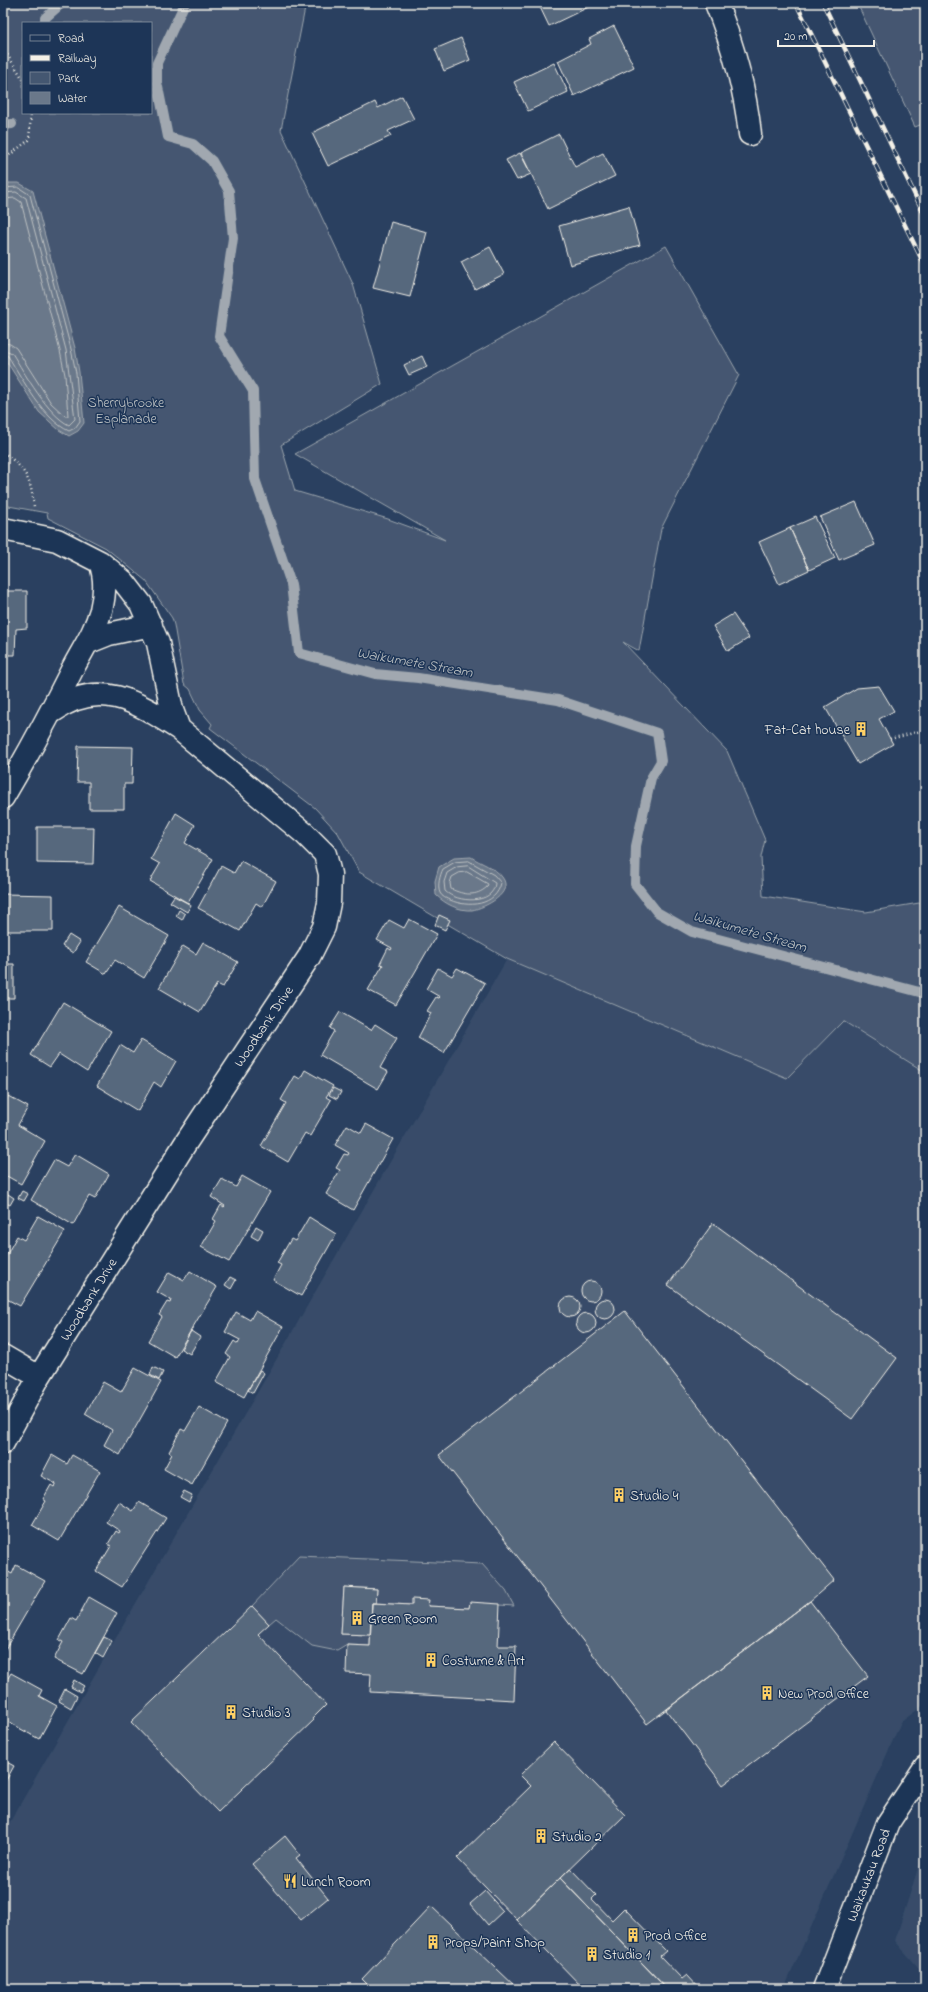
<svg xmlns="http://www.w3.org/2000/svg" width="928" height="1992" viewBox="0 0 928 1992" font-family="'Indie Flower',sans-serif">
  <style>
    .built { fill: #374c69 }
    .green { fill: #445771; stroke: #9ca4ac; fill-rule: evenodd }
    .water { fill: #6a788a; stroke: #a1a8b0 }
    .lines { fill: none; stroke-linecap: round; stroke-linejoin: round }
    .shore { stroke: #bdc1c2; stroke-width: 1 }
    .stream { stroke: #a1a8b0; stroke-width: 10 }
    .building { fill: #56677d; stroke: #f4f1e8 }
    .minor-casing { stroke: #f4f1e8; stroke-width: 25 }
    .path { stroke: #f4f1e8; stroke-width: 2.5; stroke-dasharray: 1 3; stroke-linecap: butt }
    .minor { stroke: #1d3557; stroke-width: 22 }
    .rail-casing { stroke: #f4f1e8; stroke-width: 4.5 }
    .rail { stroke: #1d3557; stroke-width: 3; stroke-dasharray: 9; stroke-linecap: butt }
    .labels { text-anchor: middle; stroke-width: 3; stroke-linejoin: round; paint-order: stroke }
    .park-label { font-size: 14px; fill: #bfc3c4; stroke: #1d3557 }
    .poi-label { font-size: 14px; fill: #f4f1e8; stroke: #1d3557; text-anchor: start }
    .street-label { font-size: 14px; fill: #f4f1e8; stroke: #1d3557 }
    .water-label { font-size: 15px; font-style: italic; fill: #bdc1c2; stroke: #1d3557 }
  </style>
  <rect width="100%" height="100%" fill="#2a4060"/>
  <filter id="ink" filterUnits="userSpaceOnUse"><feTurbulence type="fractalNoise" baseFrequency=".025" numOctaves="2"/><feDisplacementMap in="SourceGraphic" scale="8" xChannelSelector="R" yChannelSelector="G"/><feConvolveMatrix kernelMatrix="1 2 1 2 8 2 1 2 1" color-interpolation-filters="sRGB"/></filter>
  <g filter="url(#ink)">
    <!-- built -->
    <path class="built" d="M507,959L787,1078L843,1021L925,1072V1704L901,1722L784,1989H3V1834Z
      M925,1846V1975L895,1941Z"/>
    <!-- green -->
    <path class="green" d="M3,3H306L281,130L353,284L382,384L281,445L295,491L388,519L445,540L295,454L666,246L739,375L661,529L639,651L623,642L727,751L765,840L761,857L763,896L866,912L925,902V1072L843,1021L787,1078L507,959L359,872L338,833L315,808L210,728L212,724L200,710L190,689L184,684L174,625L172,618L146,581L106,548L48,518L47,513L3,505ZM23,23H151V113H23Z
      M857,3H925V123L915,127Z
      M299,1556L482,1564L506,1591L514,1606L470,1603L469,1608L428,1606V1600L412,1605L376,1603L377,1589L344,1587L341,1634L370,1635V1646L347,1645L337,1651L312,1646L276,1618L269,1624L252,1606Z"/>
    <!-- water -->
    <path class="water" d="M7,183H19L33,191L75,348L79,372L84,423L78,431L69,436L59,430L39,412L3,356V184Z
      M471,857C480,863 496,868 502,877C515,893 484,908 472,910C459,911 445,904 436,895L435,881L439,867L454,858Z"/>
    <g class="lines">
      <!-- shore -->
      <path class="shore" d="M3,188L18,187L30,195L71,349L76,373L80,421L75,428L69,431C44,420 23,380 8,356L3,354
        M3,193L16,192L26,198L66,350L75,419L69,425C48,415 25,374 12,353L3,349
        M3,199L15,198L21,202L60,351L65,375L68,416H65L51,403L16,348L10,344L3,343
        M469,861L494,875L501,883C496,906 468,908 450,900C447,899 442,897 440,893C437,886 440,875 443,869L455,862Z
        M468,866L495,883C494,905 457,903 445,891L444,882L447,873L457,867Z
        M467,872L488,884L487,887C476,897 464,895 451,889L450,883L452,877L459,873Z"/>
      <!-- stream -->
      <path class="stream" d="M185,3L157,63V82L168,137L193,144L212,161L229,191L233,238L219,336L253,391L255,479L291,584L299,653L375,674L418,678L558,700L657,733L661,761L651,778L636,846L635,884L657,912L692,932L923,993L925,996
        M45,23V18L62,3
        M3,125L12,124"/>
    </g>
    <!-- building -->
    <path class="building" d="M538,3H597L549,26Z
      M614,26L634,67L574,96L558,61L591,44L589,39Z
      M461,38L470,60L444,71L435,49Z
      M554,63L568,92L528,111L514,82Z
      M402,96L414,119L388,131L391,136L328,166L312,133L375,102L378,108Z
      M559,134L575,167L603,153L615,176L548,209L521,153Z
      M520,153L531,174L517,180L506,160Z
      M629,206L640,245L570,265L559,226Z
      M391,222L427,232L410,297L373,288Z
      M490,247L504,274L475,289L461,262Z
      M422,356L427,367L409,375L404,365Z
      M856,502L875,545L839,560L820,517Z
      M815,517L835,558L809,570L790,528Z
      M790,528L809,570L779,584L759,542Z
      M3,591H27V628L16,629L15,655H3Z
      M733,614L749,638L728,651L713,626Z
      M879,686L894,711L879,719L893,744L858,764L825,707L857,688Z
      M78,746L133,747L132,784H124V809H89V782H77Z
      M176,813L195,825L185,843L213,859L188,903L150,881L160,864L151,859Z
      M37,827H94L93,864L37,863Z
      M241,861L276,881L262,907L256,903L240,931L198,908L221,866L234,873Z
      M3,894L53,895V931H3Z
      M174,896L191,905L187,912L170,902Z
      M119,907L169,936L144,978L115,960L106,974L86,962Z
      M179,910L185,914L182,920L176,916Z
      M439,915L450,920L445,930L435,925Z
      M409,919L437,934L396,1005L368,990L383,965L380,964L388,948L391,950L392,948L377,940L389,920L404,928Z
      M69,935L80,942L73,953L62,946Z
      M203,942L238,962L223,987L217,984L200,1012L159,988L183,946L196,954Z
      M3,964H14V998H3Z
      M438,968L452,976L457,968L485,983L444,1053L418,1038L431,1013L427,1011L436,997L439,998L440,997L426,989Z
      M63,1002L111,1031L87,1072L59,1054L50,1067L31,1055Z
      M340,1012L371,1030L375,1024L397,1038L380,1068L388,1072L378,1089L320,1055L334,1031L330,1028Z
      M141,1040L176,1061L161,1087L154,1082L138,1111L97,1086L120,1045L133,1053Z
      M305,1070L333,1086L326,1097L331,1100L310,1136L305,1133L288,1162L261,1146L286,1103L281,1100L295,1076L300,1079Z
      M333,1088L341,1092L337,1099L329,1095Z
      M8,1096L28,1107L18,1125L45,1141L21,1184L3,1174V1106Z
      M366,1124L393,1139L353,1210L326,1194L340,1170L336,1168L344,1154L348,1155L349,1153L335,1145L347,1125L361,1133Z
      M75,1154L109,1174L95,1199L89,1196L73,1225L31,1200L54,1160L67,1167Z
      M242,1176L270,1192L229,1262L201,1247L216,1221L213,1219L221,1205L224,1207L225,1206L211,1197L222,1179L236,1187Z
      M22,1191L28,1194L24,1201L18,1198Z
      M8,1194L14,1198L10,1205L4,1202Z
      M38,1216L65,1231L20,1306L3,1297V1261L17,1236L24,1240Z
      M309,1217L336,1234L301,1296L273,1280L281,1265L277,1263L291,1239L295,1241Z
      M713,1223L897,1358L852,1419L668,1285Z
      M256,1226L263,1230L258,1240L251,1236Z
      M190,1271L217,1287L175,1357L148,1341L162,1317L159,1315L167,1302L170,1303L171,1300L157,1292L169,1272L184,1280Z
      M230,1277L236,1280L231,1289L225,1285Z
      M581 1291a10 10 0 1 1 20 0a10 10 0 1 1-20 0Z
      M560 1307a10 10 0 1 1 20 0a10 10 0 1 1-20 0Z
      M595 1309a10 10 0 1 1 20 0a10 10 0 1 1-20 0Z
      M255,1311L283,1327L244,1397L216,1382L230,1357L226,1354L234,1341L238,1344L240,1340L225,1332L236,1312L250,1320Z
      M625,1311L834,1580L810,1601L647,1724L439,1455Z
      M576 1323a10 10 0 1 1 20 0a10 10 0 1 1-20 0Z
      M191,1331L200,1337L190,1354L181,1349Z
      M153,1367L163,1372L159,1380L150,1375Z
      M135,1368L161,1382L120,1455L104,1445L112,1430L85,1414L103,1382L121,1392Z
      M260,1370L264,1373L253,1393L248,1390Z
      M199,1407L227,1423L192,1485L164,1469L172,1454L169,1452L181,1429L185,1431Z
      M52,1455L67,1464L72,1455L100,1471L59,1541L32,1525L46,1501L43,1499L51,1485L54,1487L56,1484L41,1476Z
      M184,1491L192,1495L189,1502L180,1497Z
      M119,1502L133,1511L139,1502L166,1518L122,1587L96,1571L111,1546L108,1544L116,1531L119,1533L120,1531L106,1522Z
      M16,1565L45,1581L4,1651L3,1569L12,1574Z
      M344,1587L377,1589L376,1603H372L370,1635L341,1634Z
      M89,1597L117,1613L83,1674L54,1659L63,1642L59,1640L71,1618L76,1621Z
      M412,1599L429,1600L428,1606L469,1608L470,1602L500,1604L498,1646H516L514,1700L370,1692L371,1674L346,1673L347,1645L370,1646L372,1603L412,1605Z
      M810,1601L868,1676L723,1785L666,1710Z
      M252,1606L269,1624L258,1634L326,1705L312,1719L314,1720L218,1812L131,1722Z
      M104,1637L112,1641L103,1658L95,1653Z
      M11,1673L42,1690L39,1696L57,1706L39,1739L6,1721L3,1727V1676L8,1678Z
      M74,1680L84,1686L80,1692L71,1687Z
      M65,1689L77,1696L71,1708L59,1701Z
      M554,1742L625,1815L517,1920L457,1858L531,1786L520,1775Z
      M3,1760L14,1766L3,1786Z
      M285,1836L300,1855L296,1858L328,1898L301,1920L252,1864Z
      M570,1868L596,1895L592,1899L612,1920L624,1908L666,1951L660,1956L682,1979L687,1975L700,1989H667L560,1878Z
      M560,1878L667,1989H584L517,1920Z
      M485,1891L503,1911L488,1925L470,1904Z
      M431,1906L518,1989H372L362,1979Z"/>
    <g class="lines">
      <defs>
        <path id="minor" d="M716,3C733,45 745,89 750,134
          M3,529L57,540L100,562L124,582L141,604L158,643L172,710L179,729L305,834L325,854L330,874L329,903L324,927L309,957L185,1144L39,1377L3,1443
          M89,642L109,634L151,625
          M52,712C99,677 137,702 179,729
          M3,797C28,755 51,712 73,668C84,647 94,634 101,610C105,594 106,578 100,562
          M3,1356L39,1377
          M824,1989L888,1823L925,1767"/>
      </defs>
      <!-- minor casing -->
      <use href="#minor" class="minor-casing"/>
      <!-- path -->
      <path class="path" d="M3,48L23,79
        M3,160L29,140L31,113
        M3,452C26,469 31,479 34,507
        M890,739L925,730"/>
      <!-- minor -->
      <use href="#minor" class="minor"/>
      <defs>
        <path id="rail" d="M796,3L925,266
          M823,3L925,216"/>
      </defs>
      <!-- rail casing -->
      <use href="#rail" class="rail-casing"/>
      <!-- rail -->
      <use href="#rail" class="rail"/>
    </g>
  </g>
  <!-- icons -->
  <defs>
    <symbol id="building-bare" viewBox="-9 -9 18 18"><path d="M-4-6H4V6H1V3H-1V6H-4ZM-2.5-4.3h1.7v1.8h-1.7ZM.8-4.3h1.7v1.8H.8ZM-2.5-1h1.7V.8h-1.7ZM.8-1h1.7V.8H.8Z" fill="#ffd166" stroke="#1d3557" stroke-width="2.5" paint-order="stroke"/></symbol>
    <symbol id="restaurant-bare" viewBox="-9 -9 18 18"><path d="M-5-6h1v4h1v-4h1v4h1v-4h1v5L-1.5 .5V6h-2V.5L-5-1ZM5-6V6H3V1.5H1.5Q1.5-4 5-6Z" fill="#ffd166" stroke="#1d3557" stroke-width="2.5" paint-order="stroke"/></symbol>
  </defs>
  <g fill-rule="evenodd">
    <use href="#building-bare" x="851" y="719" width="20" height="20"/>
    <use href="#building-bare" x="609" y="1485" width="20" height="20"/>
    <use href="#building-bare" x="347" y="1608" width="20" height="20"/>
    <use href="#building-bare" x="421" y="1650" width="20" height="20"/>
    <use href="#building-bare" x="757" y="1683" width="20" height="20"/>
    <use href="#building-bare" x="221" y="1702" width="20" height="20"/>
    <use href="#building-bare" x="531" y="1826" width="20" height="20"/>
    <use href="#restaurant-bare" x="280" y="1871" width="20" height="20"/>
    <use href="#building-bare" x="623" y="1925" width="20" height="20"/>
    <use href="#building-bare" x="423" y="1932" width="20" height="20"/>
    <use href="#building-bare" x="582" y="1944" width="20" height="20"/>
  </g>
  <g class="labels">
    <!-- park labels -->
    <g class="park-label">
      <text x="126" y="407">Sherrybrooke<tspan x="126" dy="16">Esplanade</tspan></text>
    </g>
    <!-- poi labels -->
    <g class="poi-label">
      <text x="850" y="734" text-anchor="end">Fat-Cat house</text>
      <text x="630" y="1500">Studio 4</text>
      <text x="368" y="1623">Green Room</text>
      <text x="442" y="1665">Costume &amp; Art</text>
      <text x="778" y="1698">New Prod Office</text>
      <text x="242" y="1717">Studio 3</text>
      <text x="552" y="1841">Studio 2</text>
      <text x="301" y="1886">Lunch Room</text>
      <text x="644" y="1940">Prod Office</text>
      <text x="444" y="1947">Props/Paint Shop</text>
      <text x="603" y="1959">Studio 1</text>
    </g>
    <!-- street labels -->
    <g class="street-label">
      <text transform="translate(263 1026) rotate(-56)" y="5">Woodbank Drive</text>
      <text transform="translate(88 1299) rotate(-58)" y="5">Woodbank Drive</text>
      <text transform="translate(868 1875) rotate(-69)" y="5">Waikaukau Road</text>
    </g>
    <!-- water labels -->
    <g class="water-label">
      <text transform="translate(415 662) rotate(10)" y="5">Waikumete Stream</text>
      <text transform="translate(750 931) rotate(16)" y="5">Waikumete Stream</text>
    </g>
  </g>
  <!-- margin -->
  <rect width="928" height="1992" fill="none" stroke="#1d3557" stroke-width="16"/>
  <rect x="8" y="8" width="912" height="1976" fill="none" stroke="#f4f1e8" stroke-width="1.5" filter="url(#ink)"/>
  <!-- legend -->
  <rect x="22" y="22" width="130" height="92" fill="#1d3557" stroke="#738091"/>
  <rect x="30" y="35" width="20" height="6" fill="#1d3557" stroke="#738091"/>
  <text x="58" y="42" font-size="12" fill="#f4f1e8">Road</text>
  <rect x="30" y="55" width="20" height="6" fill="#f4f1e8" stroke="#738091"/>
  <text x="58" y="62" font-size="12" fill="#f4f1e8">Railway</text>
  <rect x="30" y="72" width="20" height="12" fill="#445771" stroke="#738091"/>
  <text x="58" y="82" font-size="12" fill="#f4f1e8">Park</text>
  <rect x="30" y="92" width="20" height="12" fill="#6a788a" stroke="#738091"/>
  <text x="58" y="102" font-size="12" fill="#f4f1e8">Water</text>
  <!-- scale -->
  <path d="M778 40v6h96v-6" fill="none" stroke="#f4f1e8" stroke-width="2"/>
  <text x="784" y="40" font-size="12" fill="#f4f1e8" stroke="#1d3557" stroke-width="3" paint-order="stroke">20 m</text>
</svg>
